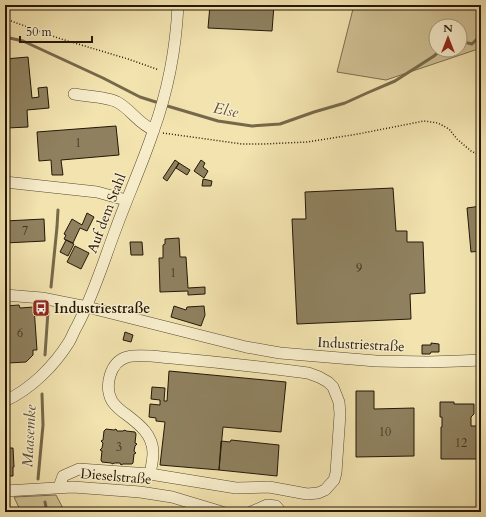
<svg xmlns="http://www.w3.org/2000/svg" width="486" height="517" viewBox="0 0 486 517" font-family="Cardo,serif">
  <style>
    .green { fill: #cfc093; stroke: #7a6c4e; fill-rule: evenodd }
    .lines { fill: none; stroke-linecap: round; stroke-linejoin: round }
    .stream { stroke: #76684a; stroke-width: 3 }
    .building { fill: #8f815f; stroke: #241708 }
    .minor-casing { stroke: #584a32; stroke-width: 12 }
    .path { stroke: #241708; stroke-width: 1.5; stroke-dasharray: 1 2; stroke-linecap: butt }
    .minor { stroke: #f7edcb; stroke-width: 11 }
    .labels { text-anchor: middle; stroke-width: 3; stroke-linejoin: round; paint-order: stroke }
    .number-label { font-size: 12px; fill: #3f321e }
    .street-label { font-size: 14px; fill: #241708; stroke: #f7edcb }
    .poi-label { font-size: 14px; font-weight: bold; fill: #241708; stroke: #f7edcb; text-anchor: start }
    .water-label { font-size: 15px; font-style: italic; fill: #5a4d34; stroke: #f7edcb }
  </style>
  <rect width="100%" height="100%" fill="#f2e3af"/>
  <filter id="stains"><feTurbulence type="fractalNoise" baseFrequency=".005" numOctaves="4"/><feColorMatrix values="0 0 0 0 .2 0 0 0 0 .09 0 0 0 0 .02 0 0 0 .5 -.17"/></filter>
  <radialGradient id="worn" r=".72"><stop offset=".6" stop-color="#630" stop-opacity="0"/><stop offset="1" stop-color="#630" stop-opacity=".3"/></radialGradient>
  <!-- green -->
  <path class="green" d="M354,5H481V48L386,80L337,72ZM436,26H460V50H436Z
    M56,495L65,512H21L14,497Z"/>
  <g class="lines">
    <!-- stream -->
    <path class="stream" d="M5,37L23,41L103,78L140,97L159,103
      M460,41L472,44L481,35
      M164,105L218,121L252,126L280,124L314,112L345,103L367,93L395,81L434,56L441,50
      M51,287L57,227L58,210
      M45,355L48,311
      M38,479L43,425L42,394
      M45,502L47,512"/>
  </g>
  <!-- building -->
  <path class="building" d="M210,5H274L272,31L208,28Z
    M28,57L32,98L39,97L38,88L47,87L49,108L27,110L28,127L7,128L8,132H5V59Z
    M116,126L119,155L61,160L63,175H52L51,160L39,161L37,132Z
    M175,160L179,163L167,181L163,178Z
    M201,160L205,163L203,167L208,171L204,178L194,171Z
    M179,163L190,170L187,175L176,168Z
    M203,179L212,181L211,186H202Z
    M393,188L396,231H407V242H423L425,293L410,294L411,319L297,324L292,219H306L305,192Z
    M481,206V251L471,252L467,208Z
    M87,213L94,217L87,231L80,228L73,243L64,239L66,235L64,234L72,219L82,225Z
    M44,219L45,241L5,243L6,259H5V221Z
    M179,238L180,257H186L188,288L205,287V294L188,295V291L160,292L159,258H163V245L165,244V239Z
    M66,240L74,244L68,256L60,252Z
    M130,242H142L143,255H131Z
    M75,246L89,253L81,269L67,262Z
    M19,305L20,308L34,307L37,350H33V355L26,362L8,363V359L5,360V306Z
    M174,306L186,310L187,307L204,306L205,315L201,326L171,317Z
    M125,332L133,335L131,342L123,340Z
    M431,343L439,344V352H431L430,354H422V345H431Z
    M169,371L286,382L281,432L223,427L219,470L160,465L165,422L156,421V418L149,417L150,404L160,405V400L151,399L152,387L165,388L164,401H167Z
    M356,391H374V409L414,408V456L356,457Z
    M440,402H454V404H474V414L471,417V426H481V459H441V427H442V417H440Z
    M106,429L114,430L116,429L117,431H123L125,430L126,431L135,432L136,434L135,443L137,444L135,446L134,451L136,453L134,454L133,463L132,464H123L121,465L120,463H114L113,464L111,463L102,462L101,460L102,451L100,450L102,448L103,443L101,441L103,440L104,431Z
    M231,440L279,445L277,476L219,470L221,441L230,442Z
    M5,448H13L14,467H13V476H5Z"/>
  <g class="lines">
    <defs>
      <path id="minor" d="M74,94C84,96 108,97 117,102C131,109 138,124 154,130
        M5,182L97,192L126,200
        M5,295L42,298L87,307L246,347L280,353L376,361L428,362L459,361L481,360
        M5,401C31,389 54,366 69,342C72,337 74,331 77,326C93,296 103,263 115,231C127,198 142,165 153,132C168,91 176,48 178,5
        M59,487L63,476L79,469L150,474L236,488L269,487L307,494L318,493L325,490L334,480L336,473L340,414L339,402L333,387L328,382L319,377L308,373C262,367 217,362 172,358C159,357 140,354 127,357C110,362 104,386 112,401C116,407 121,411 127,415C140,425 153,435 153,453C153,460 151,468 150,474
        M5,491L73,487L140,492L172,497L222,512
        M251,512L267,505L276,506L281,512"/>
    </defs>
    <!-- minor casing -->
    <use href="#minor" class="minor-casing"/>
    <!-- path -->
    <path class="path" d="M5,20L11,21L58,38L128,59L159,70
      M163,133L242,144H263L307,142L358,134L424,121L438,123L449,129L457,139L471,151L481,156"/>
    <!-- minor -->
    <use href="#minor" class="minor"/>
  </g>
  <!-- icons -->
  <defs>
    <symbol id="bus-square" viewBox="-11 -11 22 22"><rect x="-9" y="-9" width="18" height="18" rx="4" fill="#8f2418" stroke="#f7edcb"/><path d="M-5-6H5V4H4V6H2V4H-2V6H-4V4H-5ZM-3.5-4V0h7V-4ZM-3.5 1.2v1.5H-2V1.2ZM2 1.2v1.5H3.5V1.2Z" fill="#fff"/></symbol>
  </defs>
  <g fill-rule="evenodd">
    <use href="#bus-square" x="31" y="298" width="20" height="20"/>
  </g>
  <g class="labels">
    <!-- number labels -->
    <g class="number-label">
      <text x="78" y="147">1</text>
      <text x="25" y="235">7</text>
      <text x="359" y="272">9</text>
      <text x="173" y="277">1</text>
      <text x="20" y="337">6</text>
      <text x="385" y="436">10</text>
      <text x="461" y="447">12</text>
      <text x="119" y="451">3</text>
    </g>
    <!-- street labels -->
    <g class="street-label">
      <text transform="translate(106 213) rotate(-69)" y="5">Auf dem Stahl</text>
      <text transform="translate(361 344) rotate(3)" y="5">Industriestraße</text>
      <text transform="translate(116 476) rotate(5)" y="5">Dieselstraße</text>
    </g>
    <!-- poi labels -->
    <g class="poi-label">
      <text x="54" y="313">Industriestraße</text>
    </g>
    <!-- water labels -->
    <g class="water-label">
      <text transform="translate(226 110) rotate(12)" y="5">Else</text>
      <text transform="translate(29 436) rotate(-87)" y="5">Maasemke</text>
    </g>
  </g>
  <!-- margin -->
  <rect width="486" height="517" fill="none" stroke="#f2e3af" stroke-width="20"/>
  <rect x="6" y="6" width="474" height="505" fill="none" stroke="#241708" stroke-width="2"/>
  <rect x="10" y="10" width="466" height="497" fill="none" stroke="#241708"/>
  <!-- north arrow -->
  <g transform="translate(448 38)"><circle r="19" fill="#f7edcb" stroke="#a3977d"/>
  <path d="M0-3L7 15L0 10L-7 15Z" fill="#8f2418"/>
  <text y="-6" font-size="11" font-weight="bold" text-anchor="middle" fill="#241708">N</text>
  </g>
  <!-- scale -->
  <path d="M20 36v6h72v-6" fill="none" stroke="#241708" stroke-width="2"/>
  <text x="26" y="36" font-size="12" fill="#241708" stroke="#f7edcb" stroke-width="3" paint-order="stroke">50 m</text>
  <rect width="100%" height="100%" filter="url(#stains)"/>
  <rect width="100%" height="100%" fill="url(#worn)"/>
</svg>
